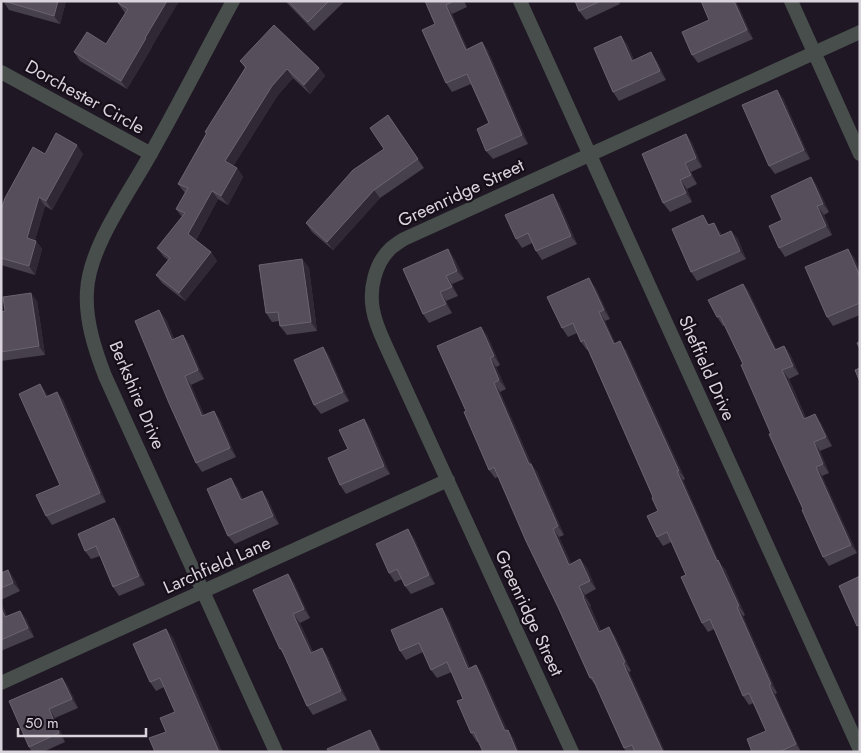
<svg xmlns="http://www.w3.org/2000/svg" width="861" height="753" viewBox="0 0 861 753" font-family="Jost,sans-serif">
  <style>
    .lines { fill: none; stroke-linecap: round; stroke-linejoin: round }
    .minor { stroke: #474e4b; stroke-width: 14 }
    .wall { fill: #463f4c }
    .shaded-wall { fill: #302935 }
    .building { fill: #564f5b; stroke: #6a6470 }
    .labels { text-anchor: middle; stroke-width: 4.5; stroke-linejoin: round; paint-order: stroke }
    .street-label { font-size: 18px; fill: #d9d4dc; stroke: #160f1a }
  </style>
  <rect width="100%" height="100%" fill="#1f1824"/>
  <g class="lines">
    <!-- minor -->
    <path class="minor" d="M233,1C205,52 179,104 150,155C129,193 89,247 87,291C85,320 95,350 105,376L276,752
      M520,1L860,750
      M791,1L860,154
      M1,72L151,154
      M1,683L448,480
      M572,752L385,344C380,333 375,322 373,310C369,289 375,263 391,248C395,245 399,242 404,239L860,32"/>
  </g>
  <!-- wall -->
  <path class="wall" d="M3,1H66L60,24L9,10Z
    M179,1L152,46V47L127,89L80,61L74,52L106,44L125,13L118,3Z
    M285,1H345L314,31Z
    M425,1H464L467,7L452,14L467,49L482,42L488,51L528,144L493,159L486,151L489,123L471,84L452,92L446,83L435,24Z
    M575,1H619L620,4L586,20L579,11Z
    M736,1L753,39L698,63L692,55L709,20Z
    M627,44L634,60L657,61L666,80L619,101L613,92Z
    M240,61L319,68L325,76L310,94L293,78L278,95L233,166L237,168L243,177L228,205L218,199L196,240L211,252L217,261L185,301L162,283L156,275L168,260L164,257L157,248L182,217L176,209L185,193L178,184L206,133L205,132L245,68Z
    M783,98L810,159L775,174L769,166Z
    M388,115L424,168L380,198L333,250L312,232L306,223L384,149Z
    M686,134L692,143L702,167L691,172L697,184L687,189L692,202L670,212L663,203Z
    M45,154H83L52,210L45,206L35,240L42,249L35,275L1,265V210Z
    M811,177L817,186L829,212L824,215L832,235L785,257L779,248L782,220Z
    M559,203L577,244L542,260L536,251L532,243L522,248L516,239Z
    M710,225L720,232L722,235L731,231L738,239L746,259L697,281L691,272Z
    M854,257L860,271V315L833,326L827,317Z
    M454,258L464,279L452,284L458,296L446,301L452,313L429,323L423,314Z
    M302,259L309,268L317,331L287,335L280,326V321L272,322L266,313Z
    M743,284L749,292L776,349L784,346L790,354L799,374L789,379L806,418L821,423L832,446L820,451L829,473L822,476L857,553L829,566L823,557L743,364L725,325L723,326L717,317Z
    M595,287L610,319L605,321L615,343L626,350L685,479L683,480L719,562L725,569L745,615L743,616L777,693L775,694L801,752H752L766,731L753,703L749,705L743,696L714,629L708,632L702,623L686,575L671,542L663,546L657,537L658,511L653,497L588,350H587L581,342L577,333L568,337L562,328Z
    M37,301L45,355L1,361V312Z
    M166,319L174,339L183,335L189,344L204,379L191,385L204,415L214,411L220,420L236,457L202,472L196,463Z
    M487,335L500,365L496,367L506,389L500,392L532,465L537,472L564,535L559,537L571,564L580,559L587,568L596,589L585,595L591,606H590L601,631L615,636L631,671L629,672L665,752H626L624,748L596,686L590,678L498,477L495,478L489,470L466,411Z
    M323,347L329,356L349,401L321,414L314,405Z
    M40,384L48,396L57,392L63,400L106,502L52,525L46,516L60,485Z
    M364,419L370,428L390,474L346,494L340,485L348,449Z
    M237,487L243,500L262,491L268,500L279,524L235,544L228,536Z
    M114,518L120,527L145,585L119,596L113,587L100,556L91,559L85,551Z
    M414,538L435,584L411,594L405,586L402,579L395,582L389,573Z
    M8,570L14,579L20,591L1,600V573Z
    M288,574L294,583L310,618L300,623L313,652L322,648L328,657L347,700L313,715L307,706L286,658L280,649Z
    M1,602L7,616L20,611L26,619L34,637L1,651Z
    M448,617L470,668L476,665L482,674L507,731L514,739L477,742L471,733L463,699L452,672L437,678L431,670L423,652L406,660L400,651Z
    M166,629L173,638L222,752L166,732L175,712L164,687L156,691L150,682Z
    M62,678L68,686L78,708L55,718L65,742L43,752H32L29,747Z"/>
  <!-- shaded-wall -->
  <path class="shaded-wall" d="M58,1H66L60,24L54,16Z
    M167,1H179L152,46V47L127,89L121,81L145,38Z
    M734,1H736L753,39L747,30Z
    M446,5L452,14L472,58L466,50Z
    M621,36L627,44L638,69L632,61Z
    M482,42L488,51L528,144L522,135Z
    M651,52L657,61L666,80L660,71Z
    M319,68L325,76L310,94L304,85Z
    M287,69L293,78L278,95L231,170L225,161L272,86Z
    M777,90L783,98L810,159L804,150Z
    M686,134L692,143L702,167L696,158Z
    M77,145L83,154L52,210L46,201Z
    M685,163L691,172L697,184L691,175Z
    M237,168L243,177L228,205L221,196Z
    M811,177L817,186L829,212L823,204Z
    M680,180L687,189L692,202L686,193Z
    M374,190L380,198L333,250L327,242Z
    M212,191L218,199L194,243L188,234Z
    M553,194L559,203L577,244L571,236Z
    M39,197L45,206L33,247L27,238Z
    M817,206L824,215L832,235L826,226Z
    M703,215L709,224L714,234L708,225Z
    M714,223L720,232L726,245L720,236Z
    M731,231L738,239L746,259L740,251Z
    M36,241L42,249L35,275L29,266Z
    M448,249L454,258L464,279L457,271Z
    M848,249L854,257L860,271V276Z
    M211,252L217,261L185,301L179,293Z
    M302,259L309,268L317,331L311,322Z
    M446,276L452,284L458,296L452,287Z
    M589,278L595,287L610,319L604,310Z
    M743,284L749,292L781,359L775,350Z
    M440,292L446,301L452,313L446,304Z
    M31,293L37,301L45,355L39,346Z
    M159,310L166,319L178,348L172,340Z
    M599,312L605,321L620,353L614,344Z
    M481,327L487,335L500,365L494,356Z
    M183,335L189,344L204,379L198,370Z
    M620,341L626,350L685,479L679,471Z
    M784,346L790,354L799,374L793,366Z
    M323,347L329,356L349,401L343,392Z
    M490,358L496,367L506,389L499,380Z
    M782,370L789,379L810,428L804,419Z
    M185,376L191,385L209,425L202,416Z
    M494,383L500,392L532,465L537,472L564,535L558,526L529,464Z
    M40,384L46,393L52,405L46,397Z
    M57,392L63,400L106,502L100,493Z
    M214,411L220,420L236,457L230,448Z
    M815,414L821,423L832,446L826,437Z
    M364,419L370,428L390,474L384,466Z
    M814,442L820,451L829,473L823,464Z
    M816,467L822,476L857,553L851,545Z
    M677,471L683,480L719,562L725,569L745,615L739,606L717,561Z
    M231,478L237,487L247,509L241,500Z
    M262,491L268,500L279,524L273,516Z
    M114,518L120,527L145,585L139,576Z
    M408,529L414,538L435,584L429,575Z
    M553,529L559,537L576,573L569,565Z
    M580,559L587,568L596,589L590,581Z
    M8,570L14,579L20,591L13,583Z
    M288,574L294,583L310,618L304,609Z
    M579,586L585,595L591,606L584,597Z
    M583,597L590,606L605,641L599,632Z
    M1,602L11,626L5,617L1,608Z
    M737,607L743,616L777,693L771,684Z
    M442,608L448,617L474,678L468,669Z
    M20,611L26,619L34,637L28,628Z
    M293,614L300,623L317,662L311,653Z
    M609,627L615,636L631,671L625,662Z
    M166,629L173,638L222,752H219Z
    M322,648L328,657L347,700L341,691Z
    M623,663L629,672L665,752H663Z
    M476,665L482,674L512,740L505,731Z
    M62,678L68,686L78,708L72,699Z
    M769,685L775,694L801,752L796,744Z
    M49,709L55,718L65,742L59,733Z
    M370,730L376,739L382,752H380Z
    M508,730L514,739L519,752H517Z"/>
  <!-- building -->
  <path class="building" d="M4,1H58L54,16Z
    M120,1H167L145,38H146L121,81L74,52L87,32L106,44L128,9L118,3Z
    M288,1H329L308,22Z
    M425,1H454L446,5L466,50L482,42L522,135L486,151L477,129L489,123L467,74L446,83L422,30L435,24Z
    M575,1H601L579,11Z
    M701,1H734L747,30L692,55L682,32L709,20Z
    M274,25L319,68L304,85L287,69L272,86L225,161L237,168L221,196L212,191L188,234L211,252L179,293L156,275L170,258L157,248L185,213L176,209L188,188L178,184L207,133L205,132L246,67L240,61Z
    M621,36L632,61L651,52L660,71L613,92L594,48Z
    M777,90L804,150L769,166L742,105Z
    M388,115L418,159L374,190L327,242L306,223L353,170L384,149L370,128Z
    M56,133L77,145L46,201L39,197L27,238L36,241L29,266L1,258V210L5,198L33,147L45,154Z
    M686,134L696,158L685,163L691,175L680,180L686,193L663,203L642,154Z
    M811,177L823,204L817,206L826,226L779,248L769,226L782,220L771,196Z
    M553,194L571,236L536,251L528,233L516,239L505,215Z
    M703,215L708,225L714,223L720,236L731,231L740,251L691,272L672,229Z
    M448,249L457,271L446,276L452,287L440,292L446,304L423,314L403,269Z
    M848,249L860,276V303L827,317L805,267Z
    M302,259L311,322L280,326L278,312L266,313L259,265Z
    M589,278L604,310L599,312L614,344L620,341L679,471H677L717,561L718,560L739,606L737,607L771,684L769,685L796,744L779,752H752L747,739L766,731L749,693L743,696L710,619L702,623L681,577L686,575L667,532L657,537L647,516L658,511L652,498L653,497L584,340L581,342L573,323L562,328L547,297Z
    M743,284L775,350L784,346L793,366L782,370L804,419L815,414L826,437L814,442L823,464L816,467L851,545L823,557L802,510L803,509L769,434H771L741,365L743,364L720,316L717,317L708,300Z
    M31,293L39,346L1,352V312L5,311L3,297Z
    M159,310L172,340L183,335L198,370L185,376L202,416L214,411L230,448L196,463L169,403L135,321Z
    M481,327L494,356L490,358L499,380L494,383L529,464H531L558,526L553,529L569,565L580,559L590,581L579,586L584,597H583L599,632L609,627L625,662L623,663L663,752H635L632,745L624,748L592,677L590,678L559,609L526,541L494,467L489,470L464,412L466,411L437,346Z
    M860,341V349L857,343Z
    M323,347L343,392L314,405L294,360Z
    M860,368V382L855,370Z
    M40,384L46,397L57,392L100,493L46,516L36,495L60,485L19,394Z
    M364,419L384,466L340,485L328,458L348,449L339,430Z
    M231,478L241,500L262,491L273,516L228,536L207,489Z
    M114,518L139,576L113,587L96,546L85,551L78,534Z
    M408,529L429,575L405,586L397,569L389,573L376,544Z
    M8,570L13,583L1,588V573Z
    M288,574L304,609L293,614L311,653L322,648L341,691L307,706L281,648L280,649L253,590Z
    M860,576V625L857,626L839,586Z
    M1,608L5,617L20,611L28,628L1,640Z
    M442,608L468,669L476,665L505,731L508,730L517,752H483L474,732L471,733L457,701L463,699L447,662L431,670L419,643L400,651L391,630Z
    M166,629L219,752H155L149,738L166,732L160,718L175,712L160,678L150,682L133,644Z
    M62,678L72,699L49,709L59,733L29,747L9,701Z
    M370,730L380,752H329L327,749Z"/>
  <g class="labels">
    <!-- street labels -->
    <g class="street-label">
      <text transform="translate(85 97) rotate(29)" y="6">Dorchester Circle</text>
      <text transform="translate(461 193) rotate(-25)" y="6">Greenridge Street</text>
      <text transform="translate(707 368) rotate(66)" y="6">Sheffield Drive</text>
      <text transform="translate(137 395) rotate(67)" y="6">Berkshire Drive</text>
      <text transform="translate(217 565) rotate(-24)" y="6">Larchfield Lane</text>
      <text transform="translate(529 613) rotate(65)" y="6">Greenridge Street</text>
    </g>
  </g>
  <!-- border -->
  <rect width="861" height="753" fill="none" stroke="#d9d4dc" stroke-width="5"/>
  <!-- scale -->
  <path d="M18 728v8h128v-8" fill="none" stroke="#d9d4dc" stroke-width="2.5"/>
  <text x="25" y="728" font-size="15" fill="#d9d4dc" stroke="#160f1a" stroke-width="4" paint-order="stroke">50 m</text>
</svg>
